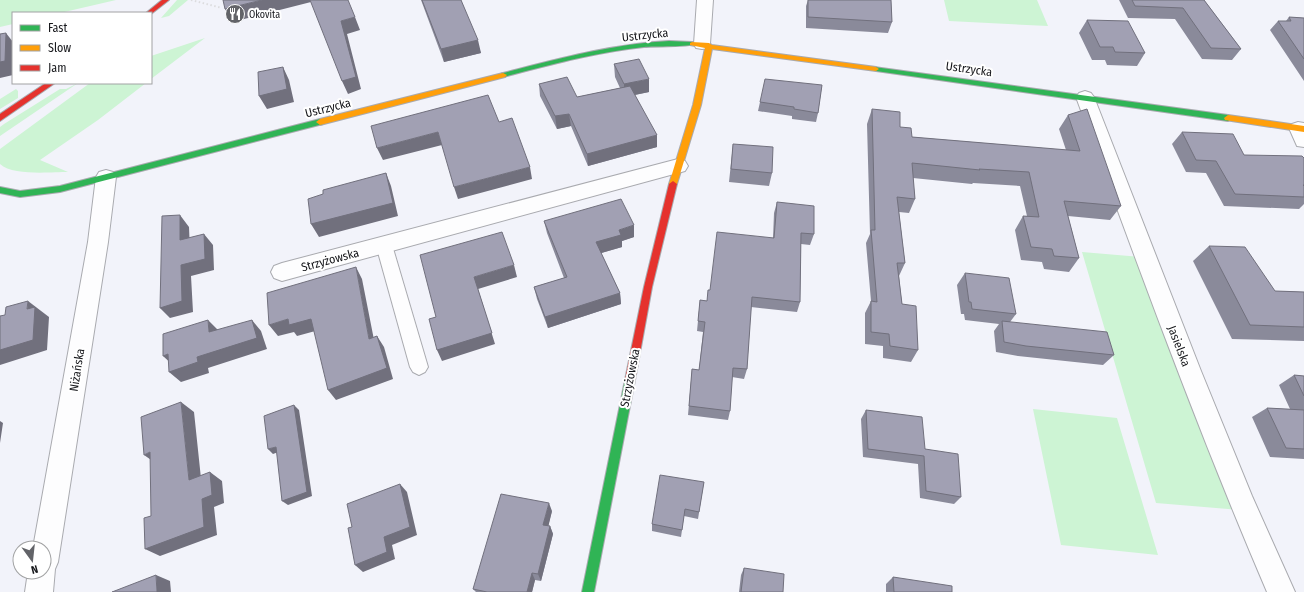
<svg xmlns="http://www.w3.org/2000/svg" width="1304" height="592" viewBox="0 0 1304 592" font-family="'Fira Sans Condensed',sans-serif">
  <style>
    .green { fill: #cdf4d4 }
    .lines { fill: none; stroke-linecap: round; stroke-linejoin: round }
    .lane-casing { stroke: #a9aaaf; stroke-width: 2 }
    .street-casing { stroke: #a9aaaf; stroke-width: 2 }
    .fast-casing { stroke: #a9aaaf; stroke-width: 2 }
    .slow-casing { stroke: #a9aaaf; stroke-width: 2 }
    .jam-casing { stroke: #a9aaaf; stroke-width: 2 }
    .path { stroke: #dcdcde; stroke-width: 2; stroke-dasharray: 1.5 2.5; stroke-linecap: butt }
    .lane { fill: #fdfdfe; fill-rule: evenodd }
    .street { fill: #fdfdfe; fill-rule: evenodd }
    .fast { fill: #30b455; fill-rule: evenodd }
    .slow { fill: #ff9f0a; fill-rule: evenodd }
    .jam { fill: #e5322d; fill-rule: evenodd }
    .wall { fill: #8a8a9a }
    .shaded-wall { fill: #71707d }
    .building { fill: #a1a0b3; stroke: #71707d }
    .labels { text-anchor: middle; stroke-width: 4; stroke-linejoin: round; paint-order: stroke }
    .far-poi-label { font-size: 10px; fill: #15161a; stroke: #fff; text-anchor: start }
    .street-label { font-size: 12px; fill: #15161a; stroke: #fff }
  </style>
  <rect width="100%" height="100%" fill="#f2f3fa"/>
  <!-- green -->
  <path class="green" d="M0,0H116L60,13H13V24L0,27Z
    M177,0H188L169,16L161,18Z
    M944,0H1037L1048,26L949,21Z
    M205,38L151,79V56Z
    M78,83L0,136V127L4,124L60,89H66Z
    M90,83H146L98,120L40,160L68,172C50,172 13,176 0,164V149Z
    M16,89L18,91V98L0,109V99Z
    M1082,252L1141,257L1240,510L1156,503Z
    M1033,409L1117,418L1158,555L1061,545Z"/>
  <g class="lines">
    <defs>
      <path id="lane" d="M384,239L389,241L392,245L428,367L425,372L419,375L413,372L410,367L376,245L379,241Z"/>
      <path id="street" d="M697,0H713L710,44L708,48L702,49L696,48L694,44Z
        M1085,91L1091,93L1094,97L1201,371L1252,496L1295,592H1267C1197,429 1137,263 1076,97L1079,93Z
        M1298,122L1304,123V147L1297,146L1289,128L1292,124Z
        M678,159L685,161L688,166L685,171L282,281L274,278L271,272L274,266L282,263Z
        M106,170L113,172L116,177L108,242L58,562L55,569L53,592H25L28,572H44V548H33L88,242L96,177L99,172Z"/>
      <path id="fast" d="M669,41L692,42L695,44C691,47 653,46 644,47C596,52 550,65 503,77L499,75L503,73C558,59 612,44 669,41Z
        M874,67L1228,115L1232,118L1228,121L876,71L873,69Z
        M320,119L324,122L323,124L60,192L20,197L0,193V187L20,191L60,186Z
        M630,376L633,377L635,380L594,592H582L625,380L627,377Z"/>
      <path id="slow" d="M692,42L709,43L712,45L876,67L879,69L876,71L712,49L701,105L677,184L673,187L669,184L693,105L705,48L690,45V43Z
        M503,73L507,75L505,77L320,125L316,122L320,119Z
        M1228,115L1304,126V132L1225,120L1224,118Z"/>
      <path id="jam" d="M162,0H169L151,14V13H146Z
        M46,83H55L0,121V114Z
        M673,181L677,184L652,287L635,380L633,383L630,384L627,383L625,380L644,287L669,184Z"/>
    </defs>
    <!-- lane casing -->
    <use href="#lane" class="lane-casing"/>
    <!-- street casing -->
    <use href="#street" class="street-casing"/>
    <!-- fast casing -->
    <use href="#fast" class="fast-casing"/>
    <!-- slow casing -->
    <use href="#slow" class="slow-casing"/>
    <!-- jam casing -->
    <use href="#jam" class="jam-casing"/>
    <!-- path -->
    <path class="path" d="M191,0L222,8"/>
    <!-- lane -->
    <use href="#lane" class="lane"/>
    <!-- street -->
    <use href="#street" class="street"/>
    <!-- fast -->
    <use href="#fast" class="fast"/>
    <!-- slow -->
    <use href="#slow" class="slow"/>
    <!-- jam -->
    <use href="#jam" class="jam"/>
  </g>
  <!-- wall -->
  <path class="wall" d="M421,0H461L481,53L444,62Z
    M808,0H891L892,22L888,33L806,28V6Z
    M1119,0H1204L1241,49L1232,60L1202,59L1175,19L1128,18Z
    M1289,17L1304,18V81L1270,30L1278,21H1286Z
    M1087,20L1145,53L1137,66L1107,65L1105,60H1092L1079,33Z
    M614,64L649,92L635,95L657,147L588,166L571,126L557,129L540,96L539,84L577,97L620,88L615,77Z
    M822,85L818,113L816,122L792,119V116L758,111L760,102Z
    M872,109L900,127L912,137L1066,150L1059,129L1068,115L1121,206L1110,220L1068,216L1079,258L1069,272L1044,269L1042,262L1021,260L1015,230L1023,216H1027L1020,186L973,183L972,184L913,178L915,199L909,213L899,212L905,263L899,276L902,304L918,350L911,362L883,358V346L865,344V313L871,301L866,243L870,234L867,124Z
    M1182,132L1244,155L1304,158V204L1299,209L1224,206L1206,173L1186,172L1172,144Z
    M733,144L772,173L769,186L729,182Z
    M777,202L814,234L810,245L801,244L800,302L797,312L751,307L747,369L744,379L732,377L730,411L728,420L688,415L692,369L699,370L703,332L697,331L700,300L707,301L710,290L773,238L774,213Z
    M544,221L634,237L622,241V247L601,253L620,293L621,304L548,328L537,299L534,287L564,278L547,233Z
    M1209,246L1275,291L1304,292V341L1232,339L1193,261Z
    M965,273L1016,314L1010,322L1114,355L1103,365L1018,356L996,352L994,331L999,324L965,320L964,314H961L957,285Z
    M1294,375L1304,376V459L1270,457L1252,417L1267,408L1290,409L1279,385Z
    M866,410L925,449L961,497L954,504L920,498L918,464L863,457L861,419Z
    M704,482L698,519L684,516L681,537L652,531V524Z
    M552,511L548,526H550L553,534L541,581L535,580L532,592H476L473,589Z
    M744,568L783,592H739L741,575Z
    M893,577L952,592H886V584Z"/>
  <!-- shaded-wall -->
  <path class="shaded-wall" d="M262,0H310L311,2L232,22L225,9Z
    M355,17L360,30L347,34L361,89L348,94L342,81L341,21Z
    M6,33L13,42V75L0,78V62Z
    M478,40L481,53L444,62L441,49Z
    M283,67L289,80L294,102L267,109L259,96Z
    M649,79V92L624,97V84Z
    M569,114L571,126L557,129L555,116Z
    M438,132L442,145L383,160L377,148Z
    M657,135V147L588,166L587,154Z
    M530,167L532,179L458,199L454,187Z
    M386,173L391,186L398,216L319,237L311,224Z
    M180,215L189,227L190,251L180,240Z
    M634,225V237L622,241V247L598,254L596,242L619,230Z
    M204,234L213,245L214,270L191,276L193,312L170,318L160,308L181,265Z
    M514,265L517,277L478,289L495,344L442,361L437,350L474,277Z
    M356,267L362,279L376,350L369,339Z
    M620,293L621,304L548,328L545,317Z
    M28,301L49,317L47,350L0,365V350L27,309Z
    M288,319H311L319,330L297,336L294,332L278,336L269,325Z
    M208,320L219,331L209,332Z
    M252,320L261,331L267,349L208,368L209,373L181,382L169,372L197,357Z
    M377,336L384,347L393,379L336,400L328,390Z
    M168,354L175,367L163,356Z
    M181,402L194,412L202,488L189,480Z
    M294,405L299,410L312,496L288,505L282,501Z
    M0,421L3,423L0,443Z
    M276,447L281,451L273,454L268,449Z
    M150,452L157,464L144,455Z
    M210,472L222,481L224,503L214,507L217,535L160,556L145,549L202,499Z
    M400,484L407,492L417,535L392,545L395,559L363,572L355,565L384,537Z
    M549,503L552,511L547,532L543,525Z
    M550,526L553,534L541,581L538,574Z
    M532,573L535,580L532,592H527Z
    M156,575L170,581L171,592H157Z"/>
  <!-- building -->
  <path class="building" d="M223,0H262L225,9Z
    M310,0H348L355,17L341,21L356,77L342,81Z
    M422,0H461L478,40L441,49Z
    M808,0H891L892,22L808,17Z
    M1132,0H1204L1241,49L1211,48L1183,8L1135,6Z
    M1289,17L1304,18V59L1278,21H1291Z
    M1087,20L1128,21L1145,53L1115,52L1113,47H1100Z
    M6,33L5,61L0,62V34Z
    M639,59L649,79L624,84L614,64Z
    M283,67L287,89L259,96L258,72Z
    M567,77L577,97L630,86L657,135L587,154L569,114L555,116L539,84Z
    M765,79L822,85L818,113L794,109V107L760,102Z
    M488,95L499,122L512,118L530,167L454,187L438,132L377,148L371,126Z
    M872,109L900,112V127L911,128L912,137L1080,151L1068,115L1087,109L1121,206L1064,201L1079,258L1054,256L1052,249L1031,247L1023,216L1039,217L1029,172L979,169L980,170L912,163L915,199L897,197L905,263H897L902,304L916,306L918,350L890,346L889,334L871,332V301L877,302L871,230H875Z
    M1182,132L1233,134L1244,155L1302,156L1304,158V185H1303L1304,186V197L1235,194L1216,161L1196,160Z
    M733,144L773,147L772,173L731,169Z
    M386,173L393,203L311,224L308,199L323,194V190Z
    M621,199L634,225L619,230L621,235L596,242L620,293L545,317L534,287L567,277L544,221Z
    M777,202L814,206V234L801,233L800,302L752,297L747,369L733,368L730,411L689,406L692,369L699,370L705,322L698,321L700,300L707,301L708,290H710L717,232L774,238Z
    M180,215V240L204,234L205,259L181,265L182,301L160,308L162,216Z
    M502,232L514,265L474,277L492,333L437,350L429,319L436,317L420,255Z
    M1209,246L1245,247L1275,291L1304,292V327L1250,325Z
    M356,267L369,339L377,336L387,368L328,390L311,319L289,325L288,319L269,325L267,293Z
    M965,273L1009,278L1016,314L972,309L971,302H969Z
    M28,301L27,309L35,307L33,340L0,350V316L5,315L6,307Z
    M208,320L209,332L252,320L257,338L197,357L198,362L169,372L168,354L163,356V334Z
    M1002,321L1107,332L1114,355L1026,346L1004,342Z
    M1294,375L1304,376V396Z
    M181,402L189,480L210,472L212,495L202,499L204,527L145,549L144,518L151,516L150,452L144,455L141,417Z
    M294,405L307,492L282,501L276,447L268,449L264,416Z
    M1267,408L1304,410V449L1286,448Z
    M866,410L922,417L925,449L958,454L961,497L926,491L924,456L868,449Z
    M660,475L704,482L699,512L685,509L682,530L652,524Z
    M400,484L410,527L384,537L387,552L355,565L348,528L352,527L347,504Z
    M501,494L549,503L543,525L550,526L538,574L532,573L527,592H487L473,589Z
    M744,568L784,574L783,592H741Z
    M156,575L157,592H112Z
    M893,577L952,586V592H894Z"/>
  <!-- icons -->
  <defs>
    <symbol id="restaurant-disc" viewBox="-11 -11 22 22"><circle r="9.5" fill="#626368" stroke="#fff"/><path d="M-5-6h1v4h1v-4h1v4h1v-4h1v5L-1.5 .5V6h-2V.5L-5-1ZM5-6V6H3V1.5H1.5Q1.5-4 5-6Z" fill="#fff"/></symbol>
  </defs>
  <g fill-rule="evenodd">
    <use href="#restaurant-disc" x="224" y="3" width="22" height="22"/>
  </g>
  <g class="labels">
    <!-- far-poi labels -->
    <g class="far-poi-label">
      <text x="249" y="18">Okovita</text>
    </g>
    <!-- street labels -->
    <g class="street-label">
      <text transform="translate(645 35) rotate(-6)" y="4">Ustrzycka</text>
      <text transform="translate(969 69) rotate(8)" y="4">Ustrzycka</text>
      <text transform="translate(328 108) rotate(-14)" y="4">Ustrzycka</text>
      <text transform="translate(330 260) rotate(-15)" y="4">Strzyżowska</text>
      <text transform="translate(1179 346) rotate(69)" y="4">Jasielska</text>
      <text transform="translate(77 370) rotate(-81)" y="4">Niżańska</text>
      <text transform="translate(630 378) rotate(-79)" y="4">Strzyżowska</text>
    </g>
  </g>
  <!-- legend -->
  <rect x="12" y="12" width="140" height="72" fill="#ffffff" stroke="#a1a2a3"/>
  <rect x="20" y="25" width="20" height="6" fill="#30b455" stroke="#a1a2a3"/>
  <text x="48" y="32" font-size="12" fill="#15161a">Fast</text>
  <rect x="20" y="45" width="20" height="6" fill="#ff9f0a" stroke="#a1a2a3"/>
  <text x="48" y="52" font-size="12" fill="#15161a">Slow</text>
  <rect x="20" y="65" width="20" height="6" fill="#e5322d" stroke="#a1a2a3"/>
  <text x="48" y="72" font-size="12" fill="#15161a">Jam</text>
  <!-- north arrow -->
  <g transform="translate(32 560) rotate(165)"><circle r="19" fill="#ffffff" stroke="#a1a2a3"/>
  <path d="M0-3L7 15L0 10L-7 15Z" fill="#626368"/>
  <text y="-6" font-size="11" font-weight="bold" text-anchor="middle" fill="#15161a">N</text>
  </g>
</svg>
